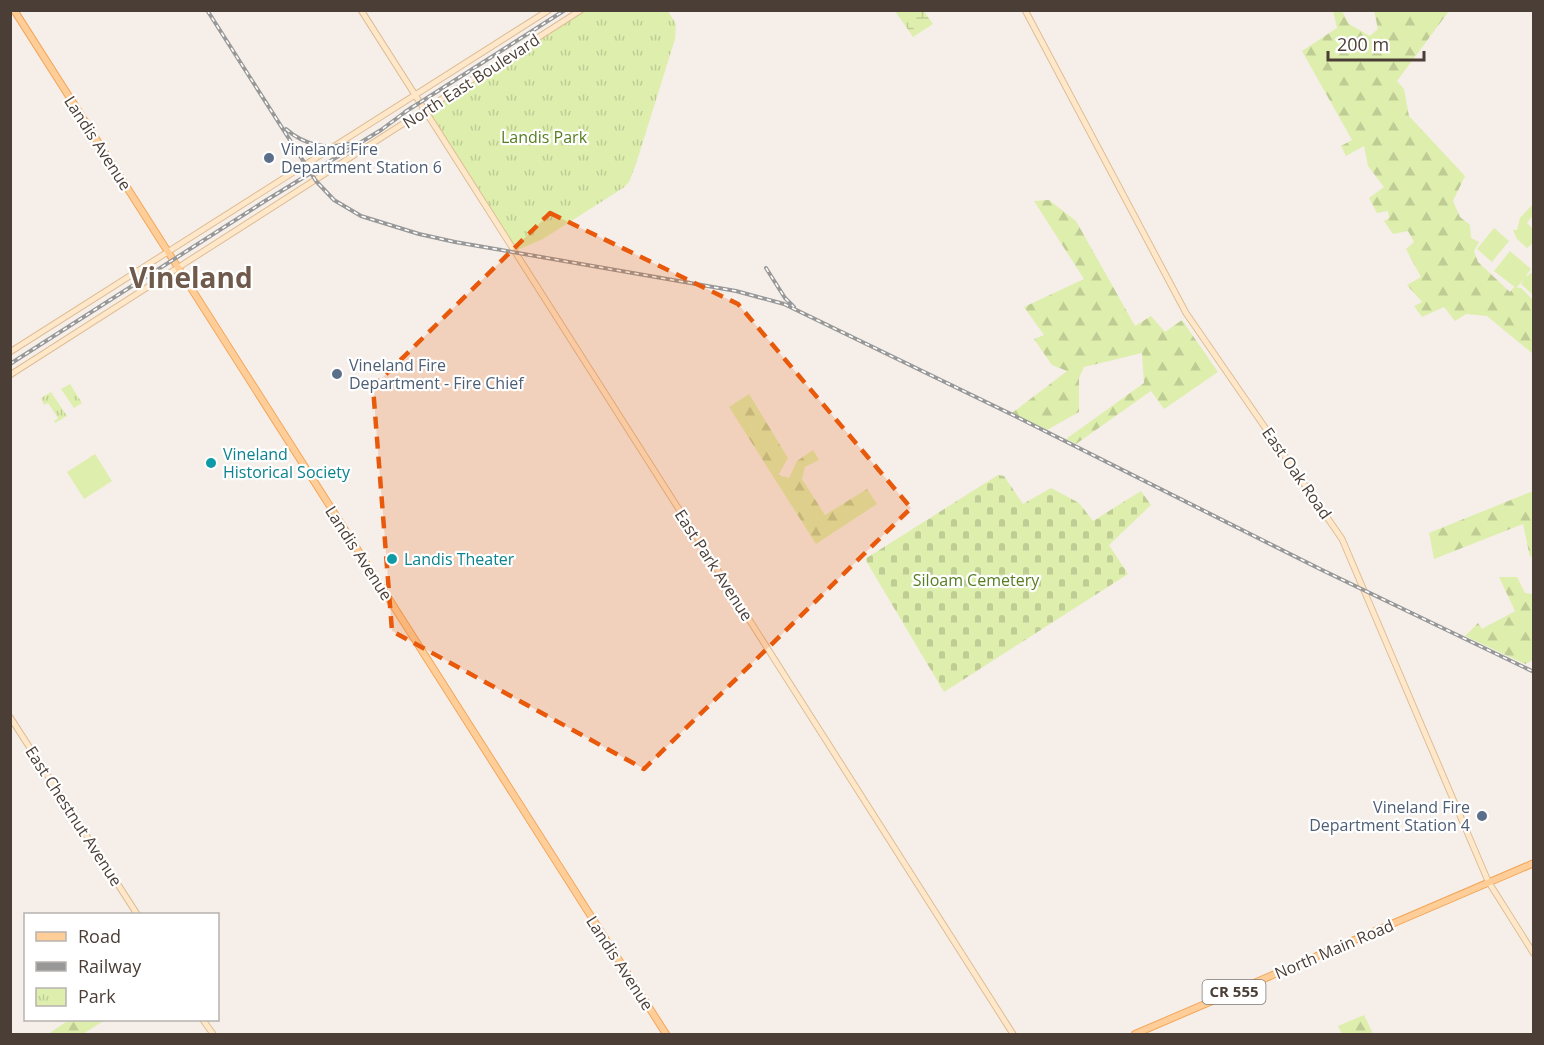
<svg xmlns="http://www.w3.org/2000/svg" width="1544" height="1045" viewBox="0 0 1544 1045" font-family="'Open Sans',sans-serif">
  <style>
    .grass { fill: #ddeead }
    .forest { fill: url(#forest-firs) }
    .wetland { fill: url(#wetland-marsh) }
    .cemetery { fill: url(#cemetery-stones) }
    .park { fill: url(#park-tufts) }
    .lines { fill: none; stroke-linecap: round; stroke-linejoin: round }
    .secondary-casing { stroke: #debd96; stroke-width: 7 }
    .primary-casing { stroke: #f1a75c; stroke-width: 8 }
    .secondary { stroke: #ffe8c9; stroke-width: 5 }
    .primary { stroke: #ffce98; stroke-width: 6 }
    .rail-casing { stroke: #989898; stroke-width: 4 }
    .rail { stroke: #fff; stroke-width: 1.5; stroke-dasharray: 4.5; stroke-linecap: butt }
    .marked { fill: #e8590c; fill-opacity: 0.2; stroke: #e8590c; stroke-width: 4.5; stroke-dasharray: 12 8; stroke-linejoin: round }
    .service-dot { fill: #5c6f8a; stroke: #fff; stroke-width: 2 }
    .culture-dot { fill: #0f9aa8; stroke: #fff; stroke-width: 2 }
    .labels { text-anchor: middle; stroke-width: 4.5; stroke-linejoin: round; paint-order: stroke }
    .shield { fill: #fff; stroke: #817872; stroke-width: 1.5 }
    .shield-label { font-size: 15px; font-weight: bold; fill: #4b3e36 }
    .street-label { font-size: 16px; fill: #4b3e36; stroke: #fff }
    .park-label { font-size: 16px; fill: #567e21; stroke: #fff }
    .service-label { font-size: 16px; fill: #4e5e75; stroke: #fff; text-anchor: start }
    .culture-label { font-size: 16px; fill: #0d838f; stroke: #fff; text-anchor: start }
    .town-label { font-size: 28px; font-weight: bold; fill: #6f5a4c; stroke: #fff }
  </style>
  <defs>
    <pattern id="forest-firs" width="22" height="20" patternUnits="userSpaceOnUse" patternTransform="scale(1.5)"><rect width="22" height="20" fill="#ddeead"/><path d="M5 1l3.5 6h-7zM16 11l3.5 6h-7z" fill="#bfcd95"/></pattern>
    <pattern id="wetland-marsh" width="20" height="14" patternUnits="userSpaceOnUse" patternTransform="scale(1.5)"><rect width="20" height="14" fill="#ddeead"/><path d="M1 5h8M5 5V1M11 12h8M15 12V8" fill="none" stroke="#bfcd95"/></pattern>
    <pattern id="cemetery-stones" width="16" height="16" patternUnits="userSpaceOnUse" patternTransform="scale(1.5)"><rect width="16" height="16" fill="#ddeead"/><path d="M2 7V4a2 2 0 0 1 4 0v3zM10 15v-3a2 2 0 0 1 4 0v3z" fill="#bfcd95"/></pattern>
    <pattern id="park-tufts" width="24" height="20" patternUnits="userSpaceOnUse" patternTransform="scale(1.5)"><rect width="24" height="20" fill="#ddeead"/><path d="M3 7l-1-3M5 7V3M7 7l1-3M15 17l-1-3M17 17v-4M19 17l1-3" fill="none" stroke="#bfcd95"/></pattern>
  </defs>
  <rect width="100%" height="100%" fill="#f6efe9"/>
  <!-- grass -->
  <path class="grass" d="M1532,205H1533V215L1527,223L1533,229V243L1527,248L1517,239L1513,230H1517L1520,218Z
    M1494,228L1509,241L1492,262L1477,249Z
    M1510,251L1531,269L1525,277L1533,272V295L1521,284L1524,279L1516,288L1494,271Z
    M95,454L112,481L84,499L67,472Z"/>
  <!-- forest -->
  <path class="forest" d="M1333,11H1342L1349,24L1370,36L1378,29L1374,11H1449L1397,81L1404,89L1409,116L1465,176L1453,201L1460,217L1470,225L1471,238L1479,242L1474,251L1478,262L1510,292L1514,287L1521,288L1533,300V354L1487,316L1466,314L1455,321L1444,307L1422,317L1414,306L1422,302L1407,285L1421,277L1406,249L1414,242L1408,231L1393,234L1384,221L1389,218L1388,211L1377,213L1369,198L1384,187L1368,166L1364,146L1346,156L1341,146L1352,140L1302,51L1337,28Z
    M1049,200L1076,221L1135,326L1151,316L1165,332L1182,320L1218,372L1164,409L1151,391L1076,444L1066,439L1144,383L1142,353L1084,367L1079,378V412L1047,430L1012,413L1067,371L1052,365L1034,339L1044,335L1024,307L1084,279L1034,201Z
    M749,394L788,458L778,475L789,478L797,461L813,450L819,460L805,467L802,479L825,515L867,489L877,504L816,544L729,407Z
    M1533,491V556L1530,557L1523,524L1434,559L1429,533Z
    M1499,577H1517L1525,593L1533,594V660L1525,664L1465,636L1478,623L1482,629C1493,622 1504,618 1515,611Z
    M1364,1015L1373,1034H1342L1338,1026Z
    M69,1020H105L83,1034H48Z"/>
  <!-- wetland -->
  <path class="wetland" d="M895,11H924L933,24L913,37Z"/>
  <!-- cemetery -->
  <path class="cemetery" d="M998,475L1004,476L1023,504L1051,488L1079,503L1093,521L1141,491L1151,505L1109,545L1128,574L944,692L865,559Z"/>
  <!-- park -->
  <path class="park" d="M581,11H668L676,24L675,39L636,164L629,182L623,188L543,239L515,251L424,110Z
    M70,384L82,403L74,408L61,389Z
    M51,392L67,416L55,423L54,421L58,418L48,403L44,405L41,398Z"/>
  <g class="lines">
    <defs>
      <path id="secondary" d="M361,10L1013,1034
        M1025,10L1186,313L1342,539L1488,881L1534,954
        M10,352L549,10
        M10,375L581,10
        M10,717L137,914
        M203,1020L213,1034"/>
      <path id="primary" d="M14,10L666,1034
        M1135,1034L1534,863"/>
    </defs>
    <!-- secondary casing -->
    <use href="#secondary" class="secondary-casing"/>
    <!-- primary casing -->
    <use href="#primary" class="primary-casing"/>
    <!-- secondary -->
    <use href="#secondary" class="secondary"/>
    <!-- primary -->
    <use href="#primary" class="primary"/>
    <defs>
      <path id="rail" d="M207,10L316,181L334,200L361,216L419,234L455,242L736,291L784,304L1017,417L1322,570L1534,672
        M405,112L565,10
        M286,129C305,146 329,150 353,143
        M766,268L785,298L794,307
        M10,364L265,201L381,130L412,107"/>
    </defs>
    <!-- rail casing -->
    <use href="#rail" class="rail-casing"/>
    <!-- rail -->
    <use href="#rail" class="rail"/>
  </g>
  <!-- marked area -->
  <path class="marked" d="M550,213L738,304L911,508L644,769L392,631L373,387Z"/>
  <!-- markers -->
  <g class="service-dot">
    <circle cx="269" cy="158" r="6"/>
    <circle cx="337" cy="374" r="6"/>
    <circle cx="1482" cy="816" r="6"/>
  </g>
  <g class="culture-dot">
    <circle cx="211" cy="463" r="6"/>
    <circle cx="392" cy="559" r="6"/>
  </g>
  <g class="labels">
    <!-- shield labels -->
    <rect class="shield" x="1202.5" y="980" width="63" height="24" rx="4.5"/>
    <g class="shield-label">
      <text x="1234" y="997">CR 555</text>
    </g>
    <!-- street labels -->
    <g class="street-label">
      <text transform="translate(471 81) rotate(-33)" y="6">North East Boulevard</text>
      <text transform="translate(98 143) rotate(57)" y="6">Landis Avenue</text>
      <text transform="translate(1297 473) rotate(55)" y="6">East Oak Road</text>
      <text transform="translate(359 553) rotate(57)" y="6">Landis Avenue</text>
      <text transform="translate(714 565) rotate(57)" y="6">East Park Avenue</text>
      <text transform="translate(74 816) rotate(57)" y="6">East Chestnut Avenue</text>
      <text transform="translate(1334 949) rotate(-23)" y="6">North Main Road</text>
      <text transform="translate(620 963) rotate(57)" y="6">Landis Avenue</text>
    </g>
    <!-- park labels -->
    <g class="park-label">
      <text x="544" y="143">Landis Park</text>
      <text x="976" y="586">Siloam Cemetery</text>
    </g>
    <!-- service labels -->
    <g class="service-label">
      <text x="281" y="155">Vineland Fire<tspan x="281" dy="18">Department Station 6</tspan></text>
      <text x="349" y="371">Vineland Fire<tspan x="349" dy="18">Department - Fire Chief</tspan></text>
      <text x="1470" y="813" text-anchor="end">Vineland Fire<tspan x="1470" dy="18">Department Station 4</tspan></text>
    </g>
    <!-- culture labels -->
    <g class="culture-label">
      <text x="223" y="460">Vineland<tspan x="223" dy="18">Historical Society</tspan></text>
      <text x="404" y="565">Landis Theater</text>
    </g>
    <!-- town labels -->
    <g class="town-label">
      <text x="191" y="288">Vineland</text>
    </g>
  </g>
  <!-- border -->
  <rect width="1544" height="1045" fill="none" stroke="#4b3e36" stroke-width="24"/>
  <!-- legend -->
  <rect x="24" y="913" width="195" height="108" fill="#ffffff" stroke="#b7b2af" stroke-width="1.5"/>
  <rect x="36" y="932" width="30" height="9" fill="#ffce98" stroke="#b7b2af" stroke-width="1.5"/>
  <text x="78" y="943" font-size="18" fill="#4b3e36">Road</text>
  <rect x="36" y="962" width="30" height="9" fill="#989898" stroke="#b7b2af" stroke-width="1.5"/>
  <text x="78" y="973" font-size="18" fill="#4b3e36">Railway</text>
  <rect x="36" y="988" width="30" height="18" fill="url(#park-tufts)" stroke="#b7b2af" stroke-width="1.5"/>
  <text x="78" y="1003" font-size="18" fill="#4b3e36">Park</text>
  <!-- scale -->
  <path d="M1328 51v9h96v-9" fill="none" stroke="#4b3e36" stroke-width="3"/>
  <text x="1337" y="51" font-size="18" fill="#4b3e36" stroke="#ffffff" stroke-width="4.5" paint-order="stroke">200 m</text>
</svg>
